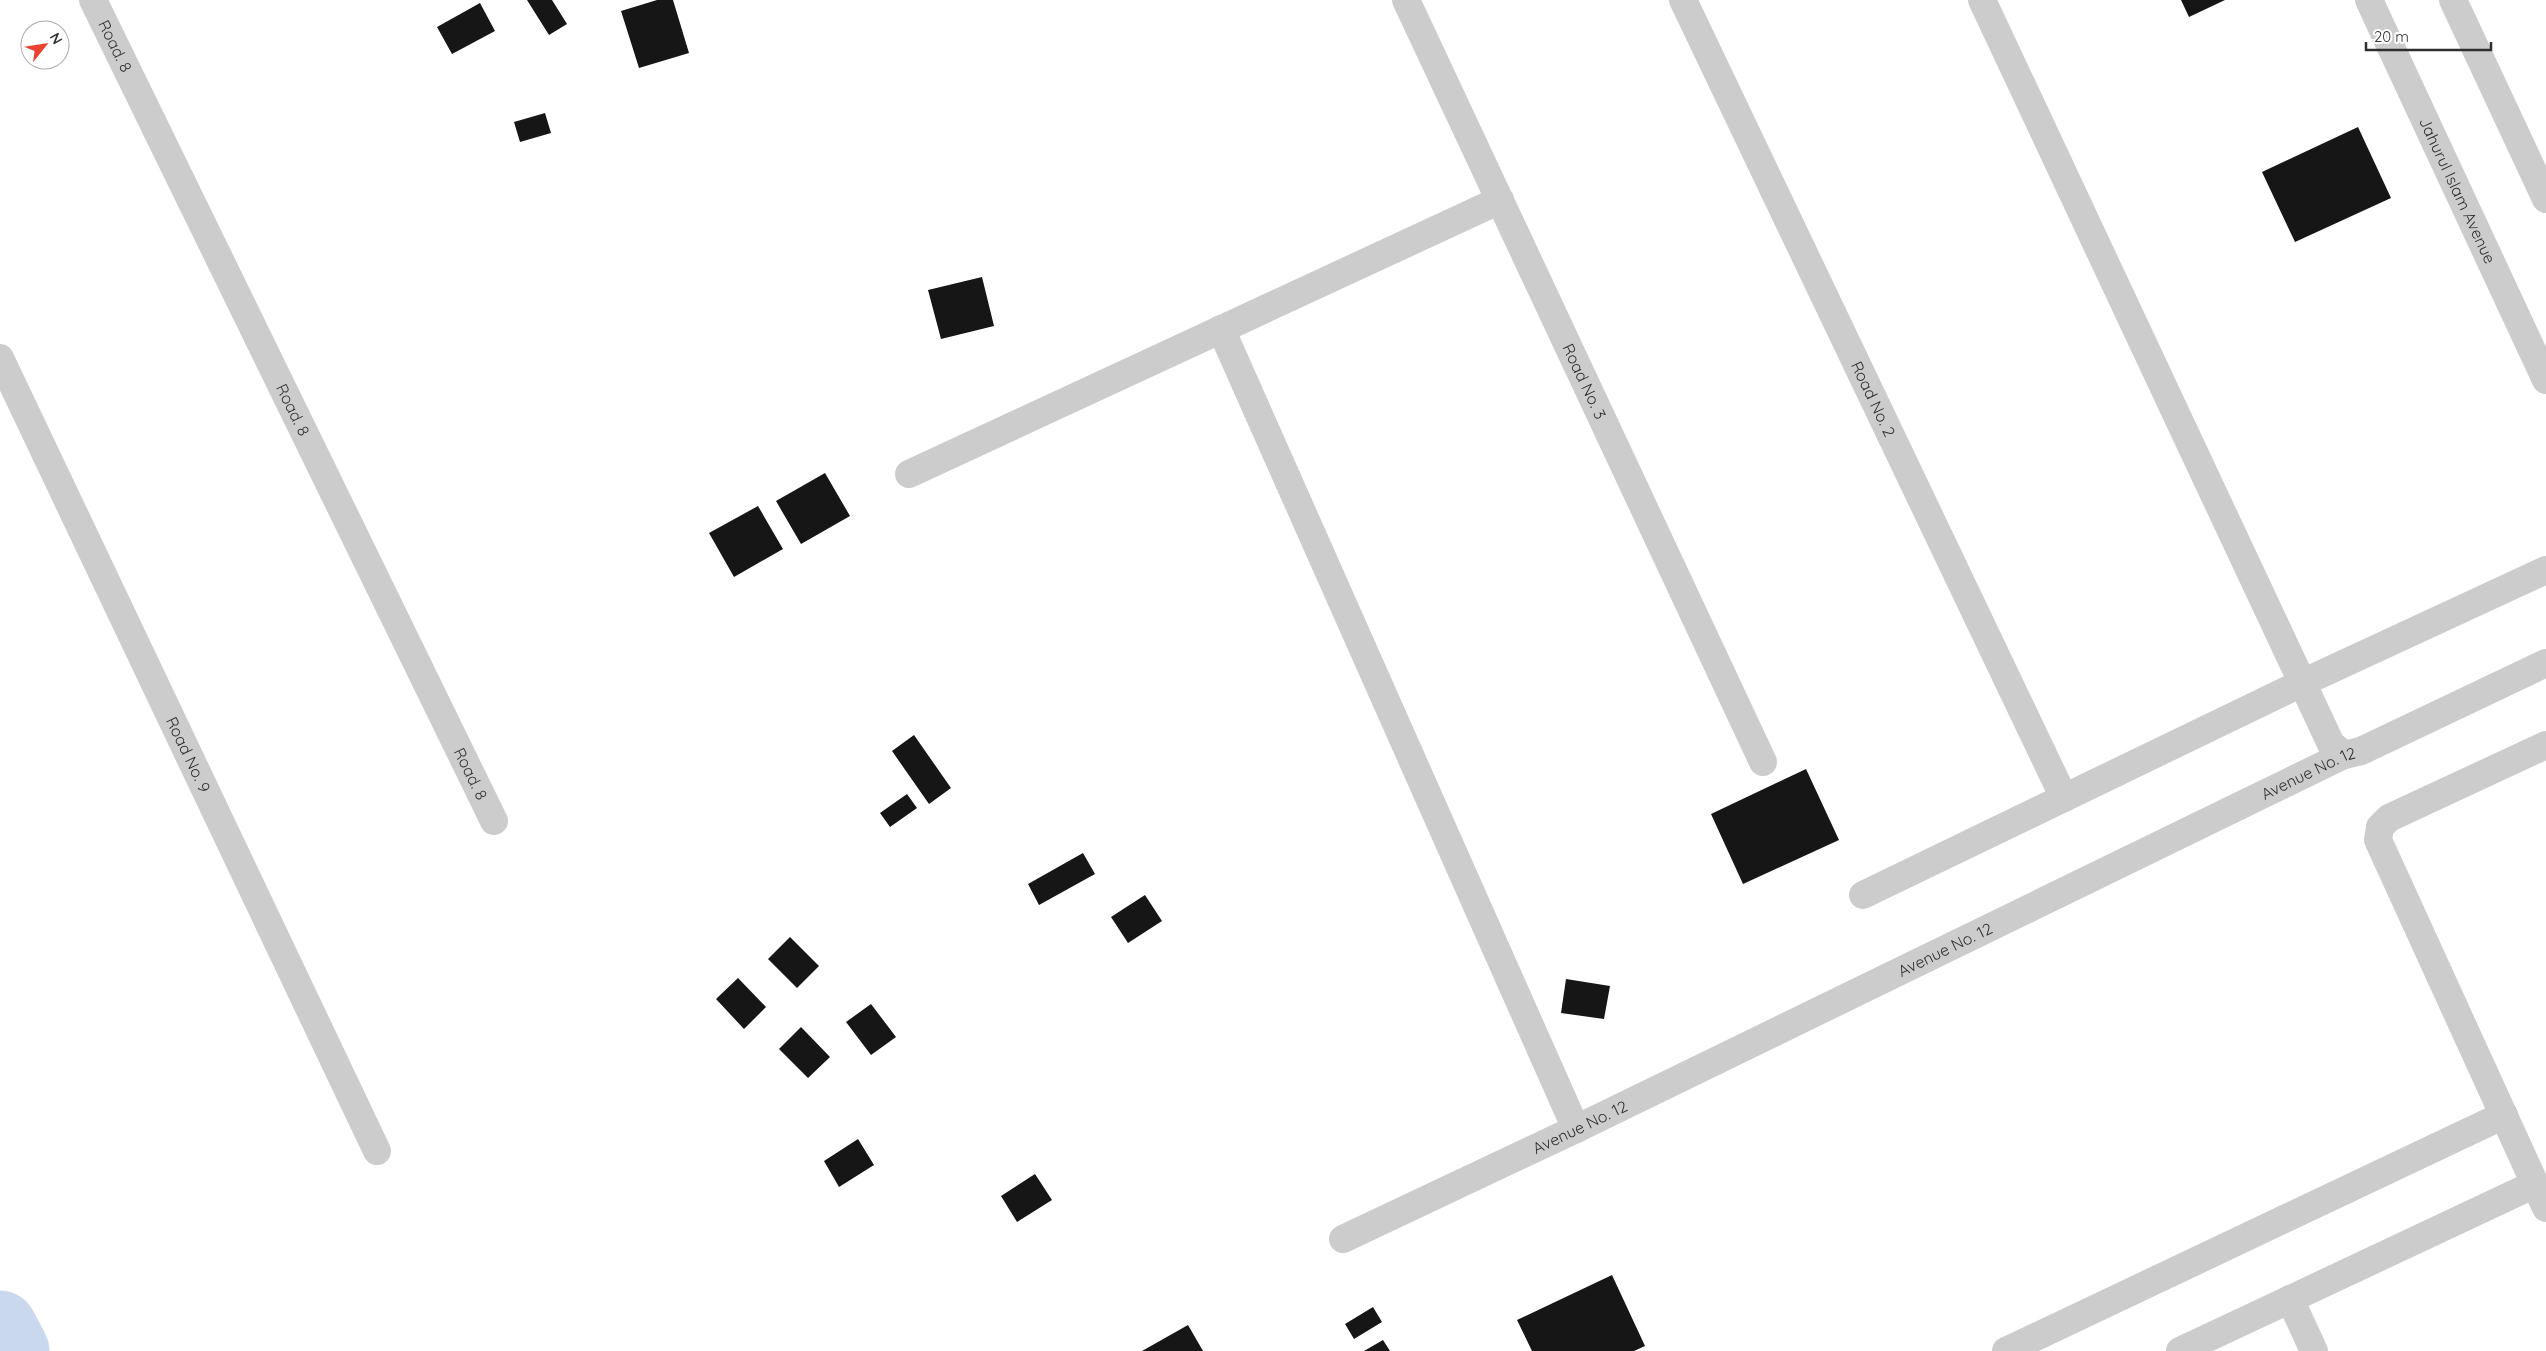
<svg xmlns="http://www.w3.org/2000/svg" width="2546" height="1351" viewBox="0 0 2546 1351" font-family="Quicksand,sans-serif">
  <style>
    .lines { fill: none; stroke-linecap: round; stroke-linejoin: round }
    .river { stroke: #c9d8ed; stroke-width: 75 }
    .building { fill: #161616 }
    .minor { stroke: #ccc; stroke-width: 28 }
    .labels { text-anchor: middle; stroke-width: 5; stroke-linejoin: round; paint-order: stroke }
    .street-label { font-size: 16px; fill: #2f2f2f; stroke: #fff }
  </style>
  <rect width="100%" height="100%" fill="#fff"/>
  <g class="lines">
    <!-- river -->
    <path class="river" d="M0,1328L12,1351"/>
  </g>
  <!-- building -->
  <path class="building" d="M527,0H552L567,24L549,35Z
    M657,0H673L689,53L639,68L621,11Z
    M2181,0H2225L2189,17Z
    M480,3L495,31L452,54L437,27Z
    M545,113L551,133L520,142L514,122Z
    M2358,127L2391,198L2295,242L2262,172Z
    M982,277L994,326L941,339L928,290Z
    M825,473L850,516L801,544L776,501Z
    M758,506L783,549L734,577L709,533Z
    M914,735L951,788L929,804L892,751Z
    M1806,769L1839,840L1743,884L1711,814Z
    M907,794L917,808L890,827L880,813Z
    M1083,853L1095,874L1039,905L1028,884Z
    M1145,895L1162,921L1128,943L1111,917Z
    M790,937L819,966L797,988L768,959Z
    M738,978L766,1007L744,1029L716,999Z
    M1566,979L1610,986L1604,1019L1561,1013Z
    M871,1004L896,1037L871,1055L846,1022Z
    M801,1027L830,1057L808,1078L779,1049Z
    M858,1139L874,1165L839,1187L824,1161Z
    M1035,1174L1052,1200L1017,1222L1001,1196Z
    M1612,1275L1645,1346L1634,1351H1532L1517,1320Z
    M1373,1307L1382,1322L1354,1339L1345,1324Z
    M1188,1325L1203,1351H1142Z
    M1383,1340L1390,1351H1364Z"/>
  <g class="lines">
    <!-- minor -->
    <g class="minor">
      <path id="s1" d="M93,0L494,821"/>
      <path id="s2" d="M1406,0L1763,762"/>
      <path id="s3" d="M1683,0L2064,798"/>
      <path d="M1982,0L2331,744L2344,755"/>
      <path id="s4" d="M2369,0L2546,380"/>
      <path d="M2453,0L2546,199"/>
      <path d="M1221,329L1576,1129"/>
      <path id="s5" d="M0,358L377,1151"/>
      <path d="M909,474L1500,200"/>
      <path d="M2546,745L2389,818L2380,827L2378,840L2546,1208"/>
      <path d="M1863,895L2302,683L2546,570"/>
      <path id="s6" d="M1343,1239L1576,1129L2344,755L2361,751L2546,663"/>
      <path d="M2290,1299L2314,1351"/>
      <path d="M2006,1351L2504,1115"/>
      <path d="M2180,1351L2535,1184"/>
    </g>
  </g>
  <g class="labels">
    <!-- street labels -->
    <g class="street-label">
      <text dy="6" stroke="none"><textPath href="#s1" startOffset="51">Road. 8</textPath></text>
      <text dy="6" stroke="none"><textPath href="#s4" startOffset="210">Jahurul Islam Avenue</textPath></text>
      <text dy="6" stroke="none"><textPath href="#s2" startOffset="421">Road No. 3</textPath></text>
      <text dy="6" stroke="none"><textPath href="#s3" startOffset="442">Road No. 2</textPath></text>
      <text dy="6" stroke="none"><textPath href="#s1" startOffset="456">Road. 8</textPath></text>
      <text dy="6" stroke="none"><textPath href="#s5" startOffset="439">Road No. 9</textPath></text>
      <text dy="6" stroke="none"><textPath href="#s1" startOffset="861">Road. 8</textPath></text>
      <text dy="6" stroke="none"><textPath href="#s6" startOffset="1072">Avenue No. 12</textPath></text>
      <text dy="6" stroke="none"><textPath href="#s6" startOffset="668">Avenue No. 12</textPath></text>
      <text dy="6" stroke="none"><textPath href="#s6" startOffset="262">Avenue No. 12</textPath></text>
    </g>
  </g>
  <!-- north arrow -->
  <g transform="translate(45 45) rotate(60)"><circle r="24" fill="#ffffff" stroke="#acacac"/>
  <path d="M0-4L9 19L0 12L-9 19Z" fill="#ea422e"/>
  <text y="-8" font-size="14" font-weight="bold" text-anchor="middle" fill="#2f2f2f">N</text>
  </g>
  <!-- scale -->
  <path d="M2366 42v8h125v-8" fill="none" stroke="#2f2f2f" stroke-width="2.5"/>
  <text x="2374" y="42" font-size="15" fill="#2f2f2f" stroke="#ffffff" stroke-width="4" paint-order="stroke">20 m</text>
</svg>
